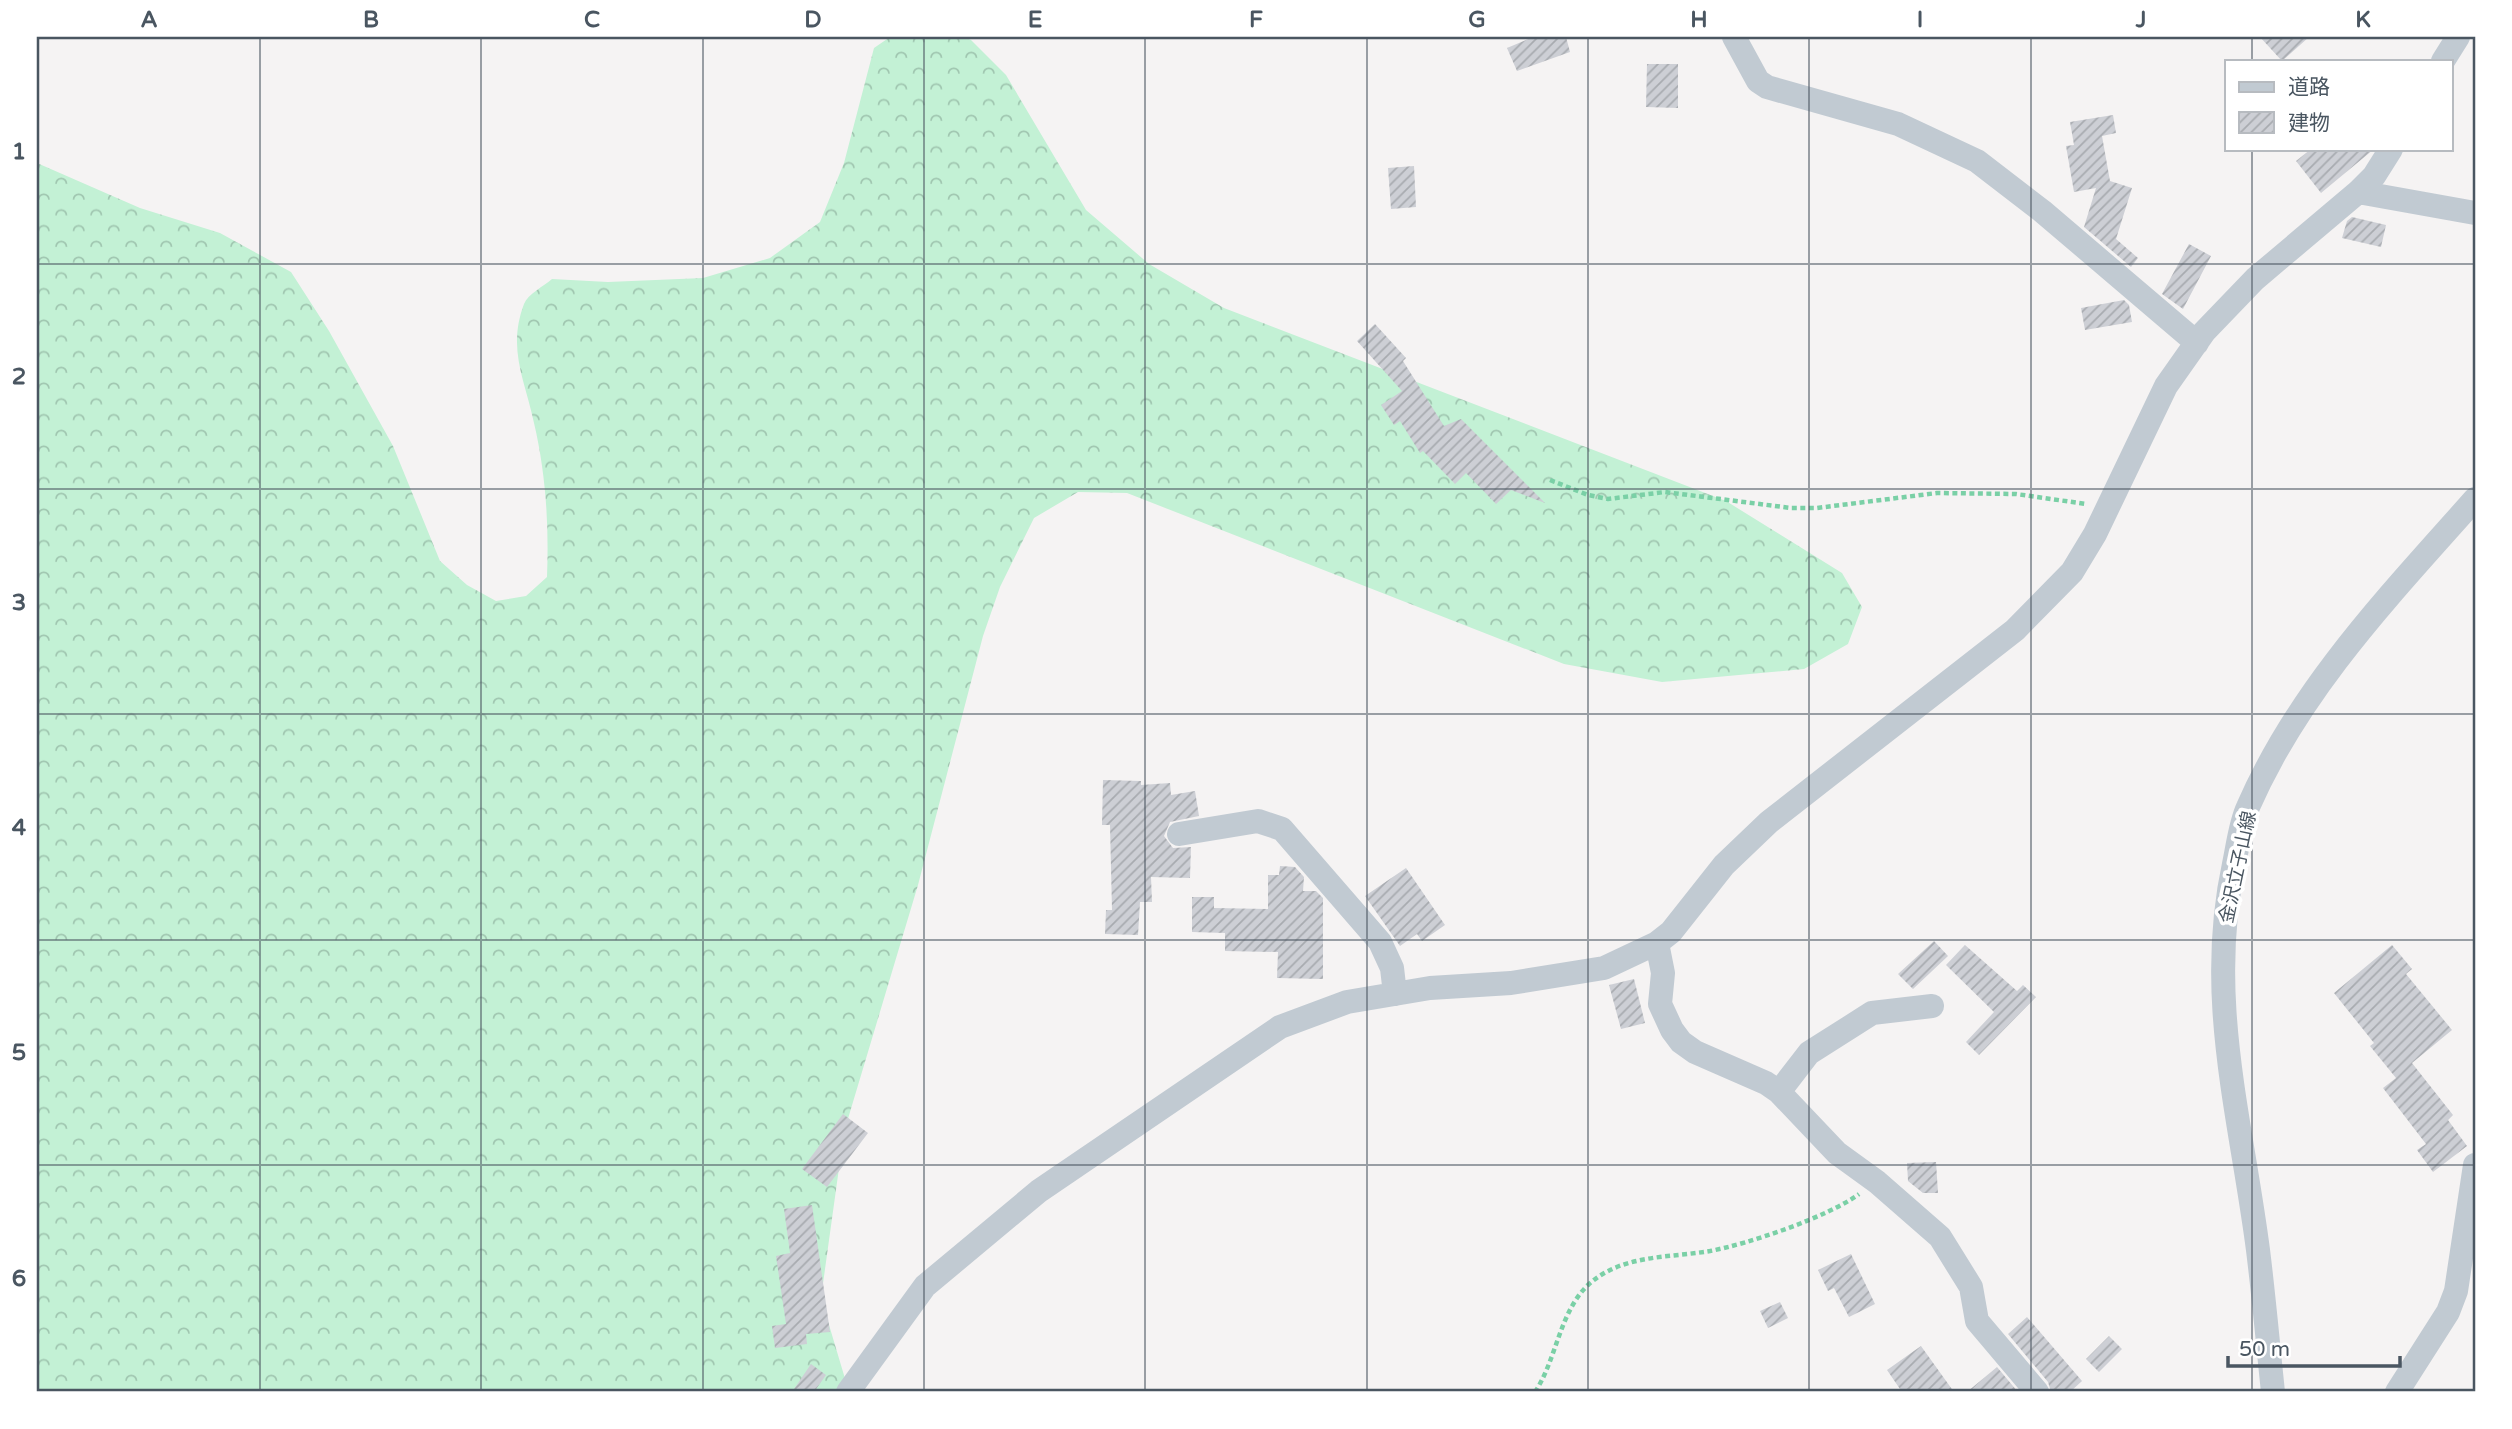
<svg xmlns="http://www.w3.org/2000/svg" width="2512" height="1429" viewBox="0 0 2512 1429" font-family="'Varela Round','Noto Sans JP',sans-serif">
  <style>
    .forest { fill: url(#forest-crowns) }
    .building { fill: url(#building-hatch) }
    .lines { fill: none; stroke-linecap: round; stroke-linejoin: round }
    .path { stroke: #7ad0a6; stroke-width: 4.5; stroke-dasharray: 5 3.5; stroke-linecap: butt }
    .minor { stroke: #c1cad2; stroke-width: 24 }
    .grid { fill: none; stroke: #4a5661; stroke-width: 2; stroke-opacity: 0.55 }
    .labels { text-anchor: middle; stroke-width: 7; stroke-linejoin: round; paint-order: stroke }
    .street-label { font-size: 19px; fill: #4a5661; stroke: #fff }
    .neatline { fill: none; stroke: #4a5661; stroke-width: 2.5 }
    .grid-label { font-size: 23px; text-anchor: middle; font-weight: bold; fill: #4a5661 }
  </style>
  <defs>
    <pattern id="forest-crowns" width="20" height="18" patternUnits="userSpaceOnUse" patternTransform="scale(1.75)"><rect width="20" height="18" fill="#c3f1d5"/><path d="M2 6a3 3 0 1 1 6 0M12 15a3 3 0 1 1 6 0" fill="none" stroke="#a0c6b0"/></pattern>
    <pattern id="building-hatch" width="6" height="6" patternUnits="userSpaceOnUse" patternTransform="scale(1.75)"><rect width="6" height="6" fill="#cdcfd5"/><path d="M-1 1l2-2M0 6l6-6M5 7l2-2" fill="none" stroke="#a8abb0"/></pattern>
  </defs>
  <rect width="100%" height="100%" fill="#f5f3f3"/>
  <!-- forest -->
  <path class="forest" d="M890,37H965L971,40L1006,75L1086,210L1149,264L1224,308L1726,501L1842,573L1862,607L1848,644L1804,669L1662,682L1564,664L1127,493L1078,492L1034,518L1000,587L983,636L918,885L844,1132L821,1298L849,1392H37V163L140,208L220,233L291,272L329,331L393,446L440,561L467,585L496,601L526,596L547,577C549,525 546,474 534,423C525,380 507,349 524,304C528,294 544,286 552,279L608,282L703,278L770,258L820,222L844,163L874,48Z"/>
  <!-- building -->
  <path class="building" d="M1533,37H1566L1570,52L1517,71L1507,48Z
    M2260,37H2309L2282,61Z
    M1647,64H1678V108L1646,107Z
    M2113,115L2116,133L2102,136L2110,181L2132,188L2116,239L2138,258L2131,267L2084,227L2096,188L2074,192L2066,146L2074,145L2070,122Z
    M2311,149H2374L2321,193L2296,161Z
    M1414,166L1416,207L1391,209L1388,168Z
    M2352,217L2386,225L2381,247L2342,238L2347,221Z
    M2189,244L2211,256L2183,309L2162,294Z
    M2124,300L2129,305L2132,322L2085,330L2081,308Z
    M1375,324L1406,358L1403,361L1444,426L1461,419L1545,503L1511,490L1496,504L1466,473L1455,484L1423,451L1420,453L1400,421L1394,425L1381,405L1402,391L1357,341Z
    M1103,780L1141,781V785L1170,783L1171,795L1195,791L1199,816L1170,822L1164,836L1173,848L1191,847L1190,878L1151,877L1152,902H1140L1138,935L1105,934L1106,910H1112L1110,825H1102Z
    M1280,866L1295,867L1304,877L1303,891H1316L1323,898V979L1277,978L1278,952L1225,951V933L1192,932V897H1214V908L1268,909V875H1279Z
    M1406,868L1445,925L1422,941L1417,934L1400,946L1365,896Z
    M1934,941L1948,956L1913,989L1898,974Z
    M1965,945L2017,991L2023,985L2036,997L1979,1055L1966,1042L1994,1012L1946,965Z
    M2392,945L2412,969L2406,974L2452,1030L2412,1063L2453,1115L2448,1120L2467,1146L2433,1172L2417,1150L2426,1144L2383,1088L2396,1078L2370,1046L2374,1043L2334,993Z
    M1634,979L1645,1023L1621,1029L1609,985Z
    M843,1114L868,1133L827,1187L802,1169Z
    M1936,1162L1938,1193H1923L1908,1181L1907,1163Z
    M812,1205L830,1332L806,1334L807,1344L775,1348L772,1326L786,1324L776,1256L790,1253L784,1209Z
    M1851,1254L1875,1304L1849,1317L1834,1288L1828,1291L1818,1270Z
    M1780,1302L1788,1318L1768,1328L1760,1311Z
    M2027,1317L2082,1381L2070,1392H2051L2048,1382L2008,1334Z
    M2109,1336L2122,1349L2099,1372L2086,1359Z
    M1921,1346L1954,1392H1902L1887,1370Z
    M811,1364L826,1375L814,1392H792Z
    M1997,1367L2018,1392H1967Z"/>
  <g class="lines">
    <!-- path -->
    <path class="path" d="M1550,480L1588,495L1608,499L1665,492L1791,508H1817L1937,493L2016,494L2086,504
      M1535,1392C1557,1359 1559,1312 1589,1284C1623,1254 1669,1258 1710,1251C1748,1244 1828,1217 1859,1194"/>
    <!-- minor -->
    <path class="minor" d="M1734,37L1758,81L1767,87L1898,124L1977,161L2042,211L2197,343
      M2443,61L2458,37
      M2358,192L2475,213
      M1179,834L1258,821L1282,829L1380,942L1392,968L1395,994
      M1657,943L1663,973L1660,1004L1672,1030L1681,1042L1695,1052L1766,1083L1779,1092L1837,1153L1877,1182L1940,1237L1971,1287L1977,1321L2037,1392
      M1779,1092L1809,1053L1872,1013L1932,1006
      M848,1392L925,1286L1039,1191L1280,1027L1347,1002L1430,988L1511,983L1604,968L1657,943L1671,932L1724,865L1769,822L2015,630L2072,572L2095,534L2166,386L2204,332L2255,279L2358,192L2374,176L2391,149
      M2273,1392C2268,1345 2264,1298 2258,1250C2241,1118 2205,997 2234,864C2238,846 2240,824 2248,807C2300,688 2390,595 2475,499
      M2397,1392L2448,1312L2456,1291L2475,1165"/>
  </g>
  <!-- grid -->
  <path class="grid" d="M260,37V1392M481,37V1392M703,37V1392M924,37V1392M1145,37V1392M1367,37V1392M1588,37V1392M1809,37V1392M2031,37V1392M2252,37V61M2252,149V1392M37,264H2475M37,489H2475M37,714H2475M37,940H2475M37,1165H2475"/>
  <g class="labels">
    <!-- street labels -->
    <g class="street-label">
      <text transform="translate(2237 867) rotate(-78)" y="7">金沢立子山線</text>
    </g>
  </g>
  <!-- border -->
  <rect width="2512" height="1429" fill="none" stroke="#ffffff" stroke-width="77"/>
  <!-- legend -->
  <rect x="2225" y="60" width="228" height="91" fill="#ffffff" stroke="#b7bbc0" stroke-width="2"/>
  <rect x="2239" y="82" width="35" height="10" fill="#c1cad2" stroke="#b7bbc0" stroke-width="2"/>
  <text x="2288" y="94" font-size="21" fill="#4a5661">道路</text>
  <rect x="2239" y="112" width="35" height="21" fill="url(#building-hatch)" stroke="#b7bbc0" stroke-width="2"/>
  <text x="2288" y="130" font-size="21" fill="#4a5661">建物</text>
  <!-- scale -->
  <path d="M2228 1356v10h172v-10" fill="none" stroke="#4a5661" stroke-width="3.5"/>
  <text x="2239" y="1356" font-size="21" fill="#4a5661" stroke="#ffffff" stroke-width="5" paint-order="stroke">50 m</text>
  <rect x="38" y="38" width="2436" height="1352" class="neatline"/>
  <g class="grid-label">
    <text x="149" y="27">A</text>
    <text x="371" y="27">B</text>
    <text x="592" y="27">C</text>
    <text x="813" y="27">D</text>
    <text x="1035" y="27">E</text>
    <text x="1256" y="27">F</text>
    <text x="1477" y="27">G</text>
    <text x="1699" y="27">H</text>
    <text x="1920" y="27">I</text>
    <text x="2141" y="27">J</text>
    <text x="2363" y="27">K</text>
    <text x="19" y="159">1</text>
    <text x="19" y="384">2</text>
    <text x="19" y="610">3</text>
    <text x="19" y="835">4</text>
    <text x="19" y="1060">5</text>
    <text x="19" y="1286">6</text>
  </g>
</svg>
